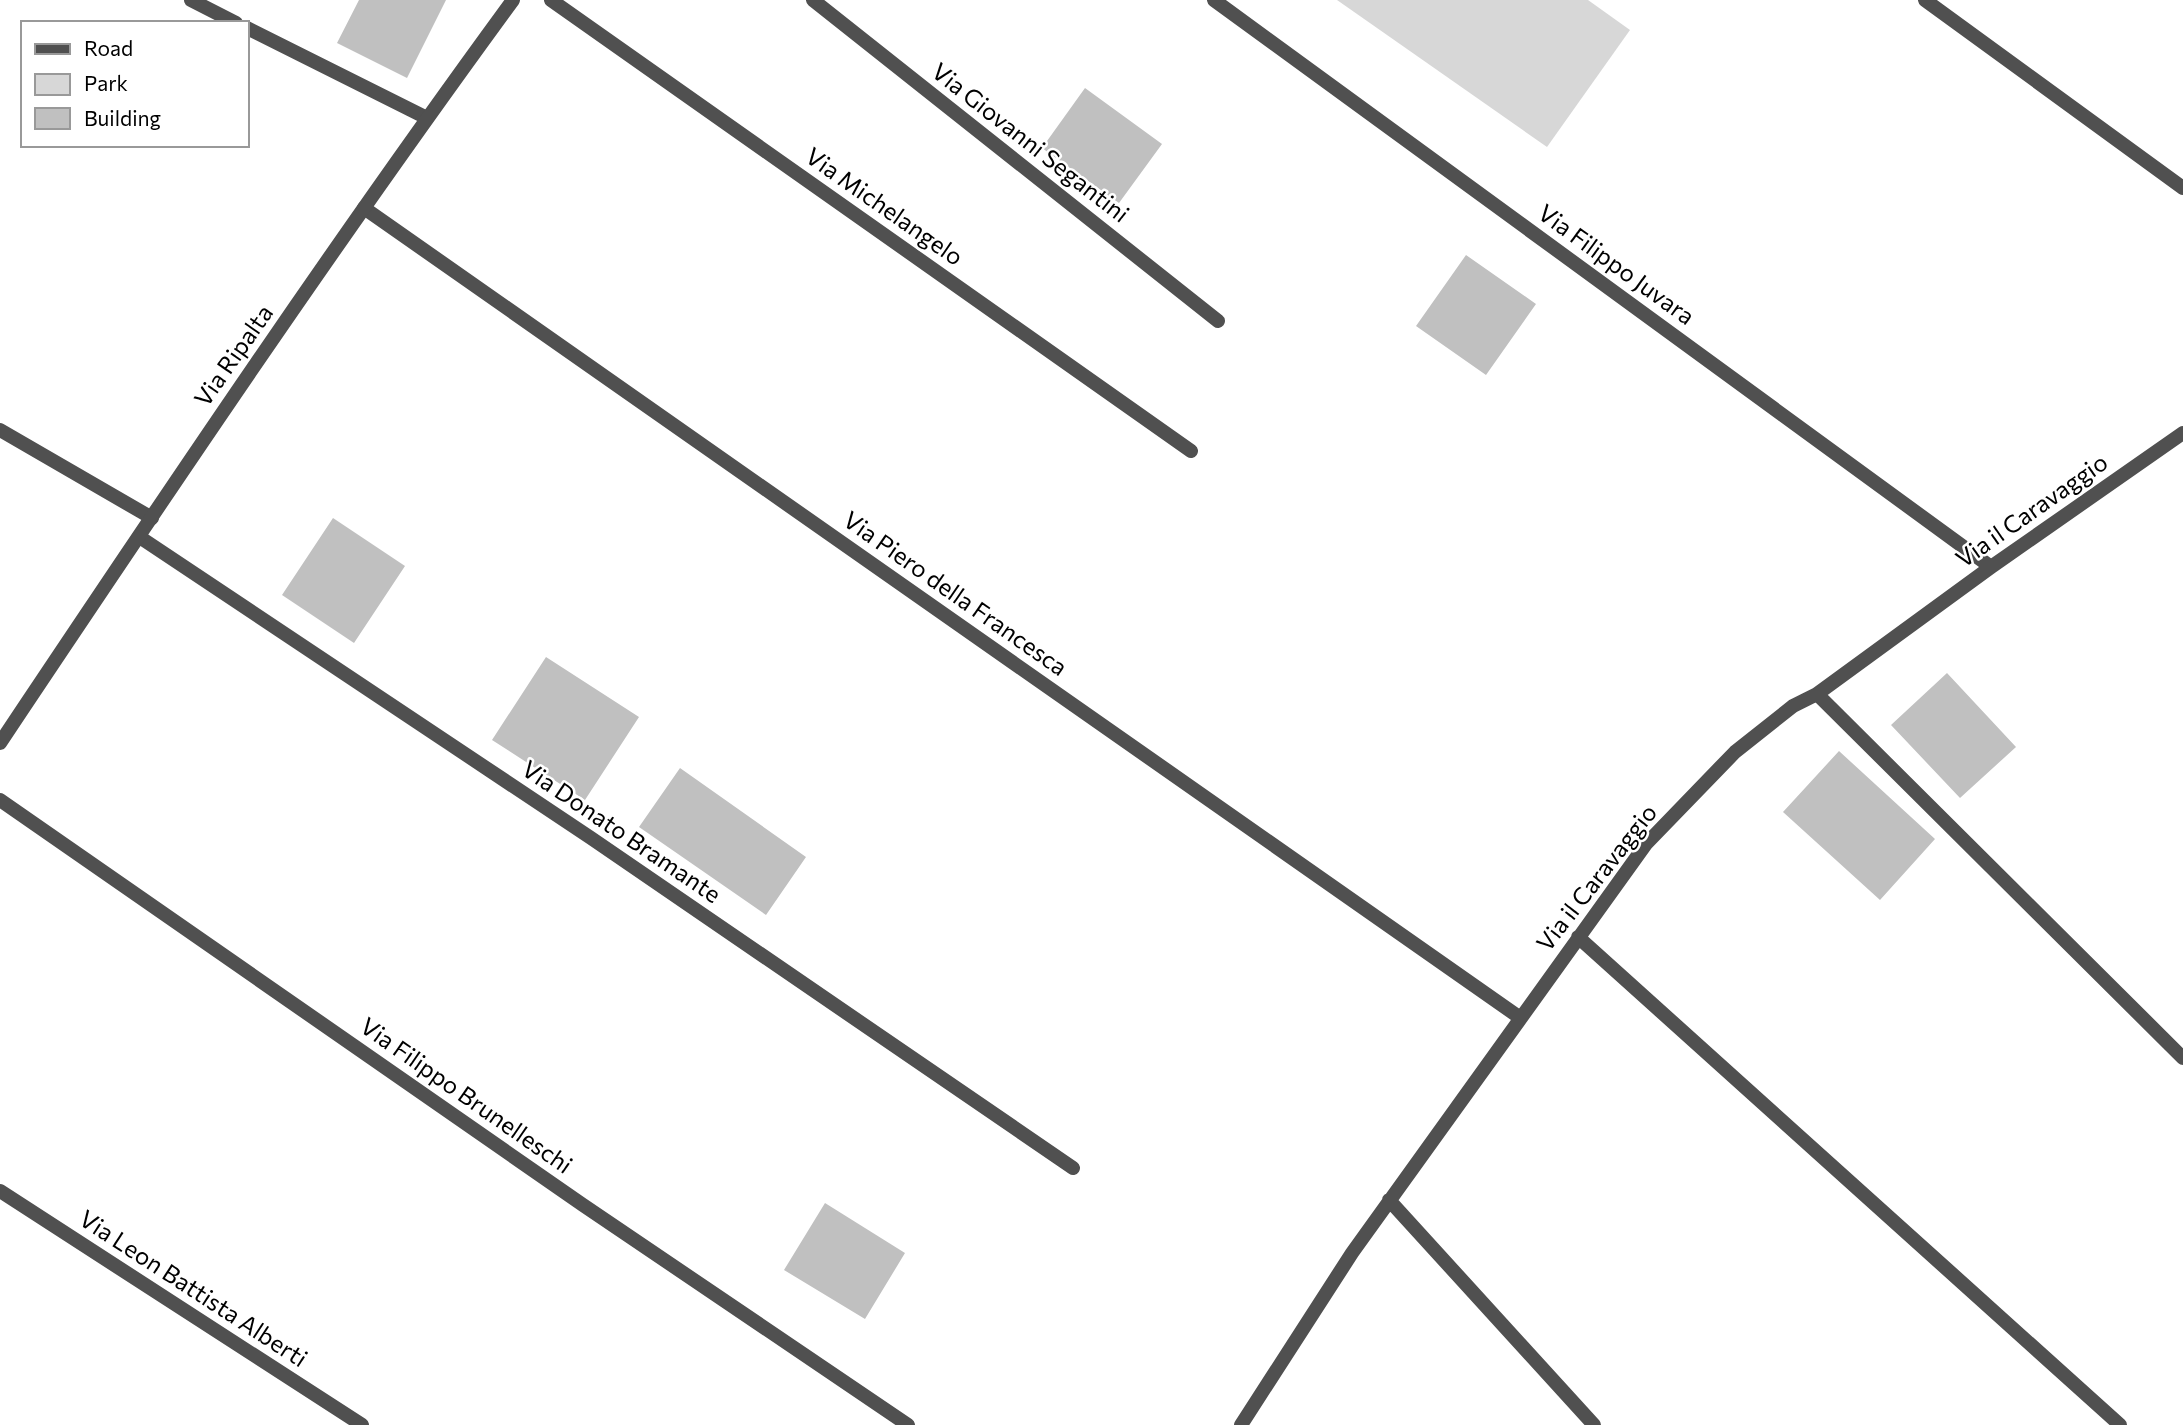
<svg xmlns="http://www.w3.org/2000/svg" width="2183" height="1425" viewBox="0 0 2183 1425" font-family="Commissioner,sans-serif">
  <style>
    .green { fill: #d7d7d7 }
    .building { fill: #c0c0c0 }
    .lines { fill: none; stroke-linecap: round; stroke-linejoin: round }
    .minor { stroke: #505050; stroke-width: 14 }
    .tertiary { stroke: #505050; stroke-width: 14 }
    .labels { text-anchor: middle; stroke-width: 5; stroke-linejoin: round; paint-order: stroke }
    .street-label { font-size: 24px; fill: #000; stroke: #fff }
  </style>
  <rect width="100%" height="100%" fill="#fff"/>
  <!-- green -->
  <path class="green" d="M1337,0H1588L1630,30L1547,147Z"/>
  <!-- building -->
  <path class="building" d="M359,0H446L407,78L337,43Z
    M1085,88L1162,144L1119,203L1042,148Z
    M1466,255L1536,304L1486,375L1416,326Z
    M333,518L405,566L354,643L282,595Z
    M546,657L639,717L585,800L492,740Z
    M1947,673L2016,747L1960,798L1891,725Z
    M1839,751L1935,839L1880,900L1783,812Z
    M680,768L806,857L766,915L639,827Z
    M825,1203L905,1253L865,1319L784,1270Z"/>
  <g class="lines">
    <!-- minor -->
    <path class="minor" d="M191,0L236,23
      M551,0L1191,451
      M813,0L1218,321
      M1214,0L1991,567
      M1925,0L2183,188
      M247,28L427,118
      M364,208L1519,1017
      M0,430L152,518
      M141,538L591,838L1073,1168
      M1817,694L2183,1058
      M0,800L583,1205L908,1425
      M1578,937L2120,1425
      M0,1191L362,1425
      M1389,1200L1594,1425
      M1241,1425L1352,1253L1646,844L1735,752L1793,706L1817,694L1991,567L2183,433"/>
    <!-- tertiary -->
    <path class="tertiary" d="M0,743C167,493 335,243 513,0"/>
  </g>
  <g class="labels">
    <!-- street labels -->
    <g class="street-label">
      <text transform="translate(1030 143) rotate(38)" y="8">Via Giovanni Segantini</text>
      <text transform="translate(884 207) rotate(35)" y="8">Via Michelangelo</text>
      <text transform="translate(1616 265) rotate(36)" y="8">Via Filippo Juvara</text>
      <text transform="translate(234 356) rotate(-55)" y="8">Via Ripalta</text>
      <text transform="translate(2032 511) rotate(-35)" y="8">Via il Caravaggio</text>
      <text transform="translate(955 594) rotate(35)" y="8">Via Piero della Francesca</text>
      <text transform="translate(621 832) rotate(34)" y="8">Via Donato Bramante</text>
      <text transform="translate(1597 878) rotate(-52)" y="8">Via il Caravaggio</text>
      <text transform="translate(466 1096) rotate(35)" y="8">Via Filippo Brunelleschi</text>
      <text transform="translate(193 1289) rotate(33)" y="8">Via Leon Battista Alberti</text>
    </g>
  </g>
  <!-- legend -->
  <rect x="21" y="21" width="228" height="126" fill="#ffffff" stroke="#999999" stroke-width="2"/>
  <rect x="35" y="44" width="35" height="10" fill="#505050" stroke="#999999" stroke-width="2"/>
  <text x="84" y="56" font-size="21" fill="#000000">Road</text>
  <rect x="35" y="74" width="35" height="21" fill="#d7d7d7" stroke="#999999" stroke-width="2"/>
  <text x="84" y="91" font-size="21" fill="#000000">Park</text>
  <rect x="35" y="108" width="35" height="21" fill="#c0c0c0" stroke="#999999" stroke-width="2"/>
  <text x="84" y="126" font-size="21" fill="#000000">Building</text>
</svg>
